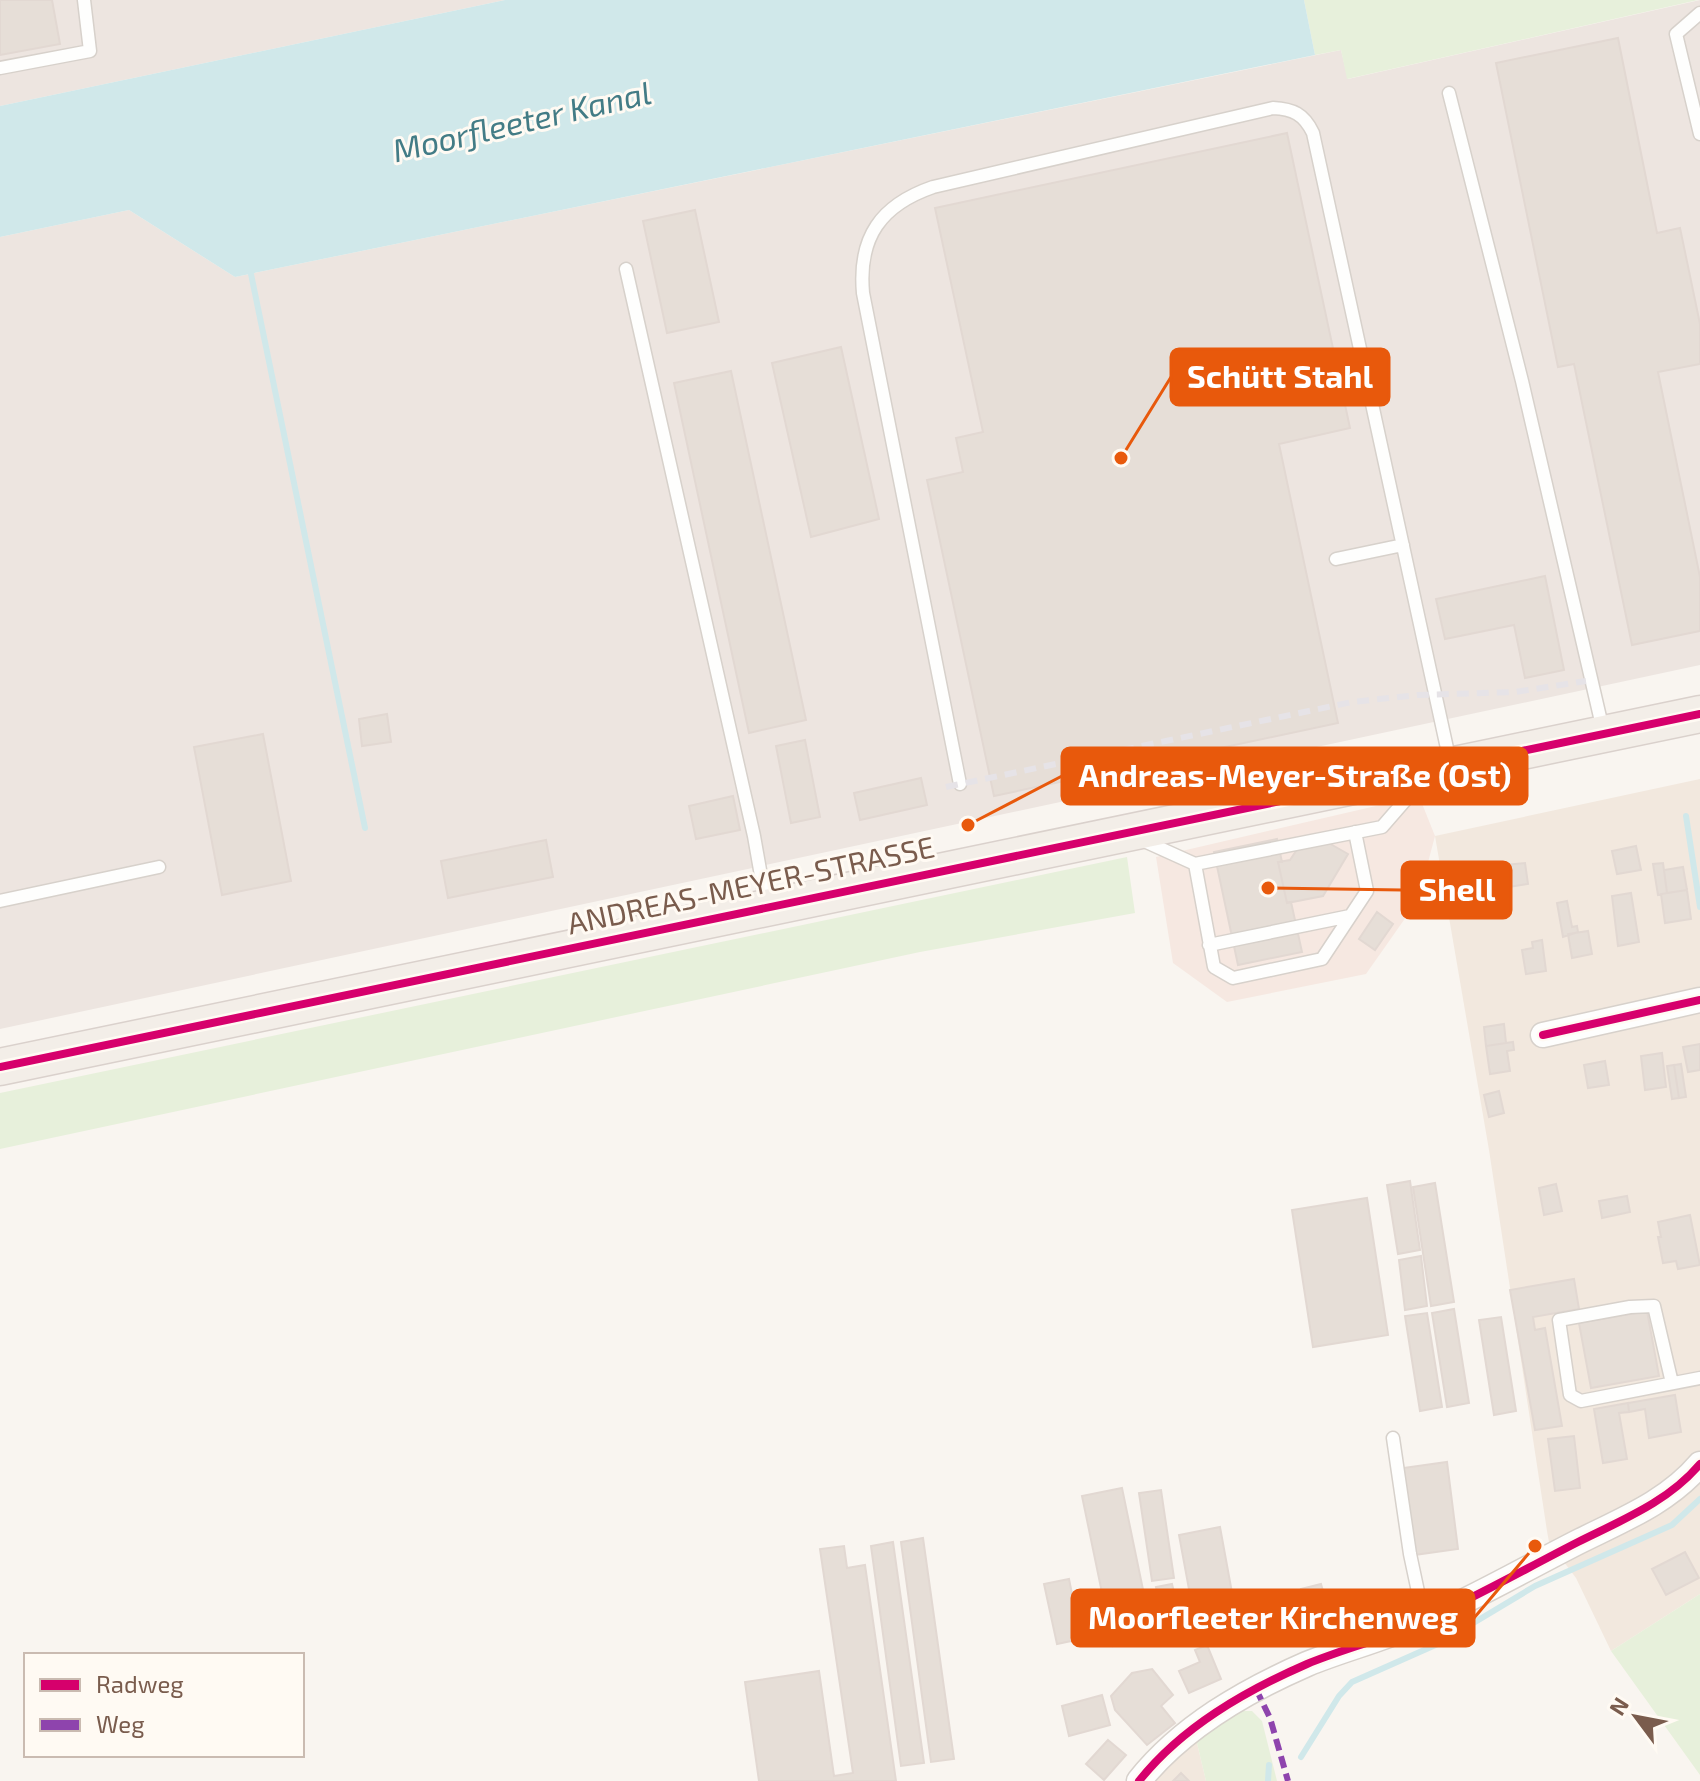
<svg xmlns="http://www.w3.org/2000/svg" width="1700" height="1781" viewBox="0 0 1700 1781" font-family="'Exo 2',sans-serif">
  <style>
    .residential { fill: #f2e8de }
    .commercial { fill: #f6e8e1 }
    .industrial { fill: #ede5e0 }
    .green { fill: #e7f0db }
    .water { fill: #d0e8ea }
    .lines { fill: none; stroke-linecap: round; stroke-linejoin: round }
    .stream { stroke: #d0e8ea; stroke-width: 6 }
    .building { fill: #e6ded7; stroke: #e2d8d2; stroke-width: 2 }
    .service-casing { stroke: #d7d1cb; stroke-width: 15 }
    .minor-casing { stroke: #d7d1cb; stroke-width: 27 }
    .primary-casing { stroke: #dad1cc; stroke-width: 39 }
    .service { stroke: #fefefd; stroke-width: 12 }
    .minor { stroke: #fefefd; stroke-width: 24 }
    .primary { stroke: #f3eee8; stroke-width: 36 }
    .rail { stroke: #e6e3e7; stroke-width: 6; stroke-dasharray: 12 8; stroke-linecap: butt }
    .quiet { stroke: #8e44ad; stroke-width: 6; stroke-dasharray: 12 6; stroke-linecap: butt }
    .cycleway-casing { stroke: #fffaf3; stroke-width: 13 }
    .cycleway { stroke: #d6006c; stroke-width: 8 }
    .labels { text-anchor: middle; stroke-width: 6; stroke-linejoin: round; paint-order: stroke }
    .street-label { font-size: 30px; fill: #7a5c4d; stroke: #fffaf3 }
    .water-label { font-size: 32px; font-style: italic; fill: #437c86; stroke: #fffaf3 }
    .leader { fill: none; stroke: #e8590c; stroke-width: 3 }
    .callout-dot { fill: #e8590c; stroke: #fffaf3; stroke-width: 3 }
    .callout { fill: #e8590c; stroke: #e8590c; stroke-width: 3 }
    .callout-label { font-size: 32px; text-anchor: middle; font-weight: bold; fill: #fff }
  </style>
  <rect width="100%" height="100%" fill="#f9f5f0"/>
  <!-- residential -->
  <path class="residential" d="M1700,779V1594L1611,1651L1576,1578L1549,1542L1547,1531L1489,1150L1435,836Z
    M1196,1739L1206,1781H1152Z"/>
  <!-- commercial -->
  <path class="commercial" d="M1419,796L1435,836L1418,900L1366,974L1227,1002L1173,963L1156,857Z"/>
  <!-- industrial -->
  <path class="industrial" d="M0,0H505L0,106Z
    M1700,0V665L0,1029V237L129,210L235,277L1341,50L1348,79Z"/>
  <!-- green -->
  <path class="green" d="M1304,0H1698L1347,79L1341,50L1315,55Z
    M1127,857L1135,913L920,952L0,1149V1093Z
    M1700,1594V1775L1611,1651Z
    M1239,1711H1252L1262,1721L1277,1781H1206L1196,1739Z"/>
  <!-- water -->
  <path class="water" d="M505,0H1304L1315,55L235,277L129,210L0,237V106Z"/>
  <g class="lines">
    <!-- stream -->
    <path class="stream" d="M251,274L365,828
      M1686,816L1700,907
      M1301,1757L1339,1696L1352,1682L1440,1643L1535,1586L1672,1525L1700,1499
      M1268,1781L1269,1765"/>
  </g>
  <!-- building -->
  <path class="building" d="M0,0H52L60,44L0,55Z
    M1618,38L1657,233L1680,228L1700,324V364L1658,372L1700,577V631L1632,645L1574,364L1558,367L1496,63Z
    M1287,133L1350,428L1279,444L1338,723L994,796L927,480L963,472L956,438L983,432L935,208Z
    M695,210L719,322L667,333L643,221Z
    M841,347L879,519L811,537L772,363Z
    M731,371L806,720L749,733L674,383Z
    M1545,576L1564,670L1525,678L1514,625L1445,639L1436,599Z
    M387,714L391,742L362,746L359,719Z
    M263,734L291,881L222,895L194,747Z
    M805,740L820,817L791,823L776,746Z
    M921,778L927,805L860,820L854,793Z
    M733,796L740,830L696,839L689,806Z
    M1277,839L1282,862H1278L1287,903L1291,902L1302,952L1238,965L1214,852Z
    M546,840L553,877L448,898L441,861Z
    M1327,842L1348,854L1323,896L1287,903L1278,862L1290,860L1298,848Z
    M1636,846L1641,870L1617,874L1612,851Z
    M1525,863L1528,884L1508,887L1505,865Z
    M1663,863L1667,893L1658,895L1653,864Z
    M1683,867L1687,890L1667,893L1664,870Z
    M1687,890L1691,919L1665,923L1661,894Z
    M1631,893L1639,942L1618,946L1612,896Z
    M1567,901L1572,927L1577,926L1578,932L1563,937L1557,903Z
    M1377,912L1393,924L1375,950L1359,939Z
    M1588,931L1592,954L1572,958L1568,934Z
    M1542,940L1546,971L1526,974L1522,950L1533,948L1532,942Z
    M1504,1024L1506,1043L1486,1046L1484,1027Z
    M1513,1042L1514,1050L1507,1051L1510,1071L1490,1074L1486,1046Z
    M1700,1044V1070L1688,1072L1683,1047Z
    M1662,1053L1666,1087L1645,1090L1641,1056Z
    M1605,1061L1609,1085L1588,1088L1584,1065Z
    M1681,1064L1686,1097L1679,1098L1674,1065Z
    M1674,1065L1679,1098L1672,1099L1667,1066Z
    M1499,1091L1504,1113L1489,1117L1484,1095Z
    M1410,1181L1420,1250L1398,1254L1387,1185Z
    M1435,1183L1454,1302L1431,1306L1413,1187Z
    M1556,1184L1562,1211L1544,1215L1539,1188Z
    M1627,1196L1630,1212L1602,1218L1599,1201Z
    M1367,1198L1388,1335L1313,1347L1292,1210Z
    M1690,1215L1700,1265L1678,1269L1676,1261L1663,1263L1658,1237H1661L1658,1222Z
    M1421,1256L1427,1306L1405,1310L1399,1260Z
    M1574,1279L1579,1309L1533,1317L1535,1330L1545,1328L1562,1426L1535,1430L1510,1290Z
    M1454,1309L1469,1403L1447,1407L1432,1313Z
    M1647,1311L1659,1376L1591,1388L1579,1323Z
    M1427,1313L1442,1407L1420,1411L1405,1316Z
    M1501,1317L1516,1411L1494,1415L1479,1320Z
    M1675,1395L1681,1432L1649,1438L1645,1409L1629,1412L1628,1403Z
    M1628,1403L1629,1412L1619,1413L1627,1459L1603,1463L1594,1409Z
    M1574,1436L1580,1488L1555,1491L1548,1439Z
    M1447,1462L1458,1549L1414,1555L1403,1468Z
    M1122,1488L1153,1638L1113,1646L1082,1496Z
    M1161,1490L1174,1578L1152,1581L1139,1493Z
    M1220,1527L1239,1631L1198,1638L1179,1535Z
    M923,1538L954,1759L931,1762L901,1542Z
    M893,1542L924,1763L901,1766L871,1546Z
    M844,1546L847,1568L865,1565L896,1781H759L745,1682L819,1671L834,1776L853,1773L820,1549Z
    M1685,1552L1699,1578L1666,1595L1652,1569Z
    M1069,1579L1081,1639L1057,1644L1044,1584Z
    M1172,1584L1186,1641L1169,1645L1156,1587Z
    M1321,1584L1334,1629L1313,1634L1301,1589Z
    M1207,1645L1221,1679L1189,1693L1179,1671L1200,1662L1195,1650Z
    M1152,1669L1173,1695L1161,1706L1175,1723L1147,1745L1115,1710L1111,1696L1132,1673Z
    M1102,1695L1110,1725L1069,1736L1062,1706Z
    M1108,1740L1126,1755L1104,1780L1086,1764Z
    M1181,1773L1189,1781H1173Z"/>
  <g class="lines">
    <defs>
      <path id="service" d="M1700,13L1676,34L1700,134
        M0,68L90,51L84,0
        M1449,93L1522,381L1603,730
        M626,269L754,836L766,904
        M1336,559L1403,545
        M960,784L863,293C858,237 881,205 933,187L1273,108C1293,109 1304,114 1313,133L1450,762
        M1142,840L1195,864L1382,827L1422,781
        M1195,864L1214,967L1233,978L1322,959L1367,891L1355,832
        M0,901L159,867
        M1209,945L1350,916
        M1672,1383L1654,1306L1630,1307L1559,1320L1570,1395L1581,1401L1700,1378
        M1393,1438L1410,1554L1424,1620"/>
      <path id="minor" d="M1543,1035L1700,1000
        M1139,1781C1182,1727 1245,1691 1307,1664C1343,1649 1381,1640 1416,1624C1471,1600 1525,1569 1578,1542C1622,1520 1668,1502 1700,1464"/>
      <path id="primary" d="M0,1067L1700,714"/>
    </defs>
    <!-- service casing -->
    <use href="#service" class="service-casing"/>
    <!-- minor casing -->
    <use href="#minor" class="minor-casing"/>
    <!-- primary casing -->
    <use href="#primary" class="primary-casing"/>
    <!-- service -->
    <use href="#service" class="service"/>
    <!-- minor -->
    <use href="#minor" class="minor"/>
    <!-- primary -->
    <use href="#primary" class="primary"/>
    <!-- rail -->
    <path class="rail" d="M946,787L1352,702L1418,695L1515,692L1586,681"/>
    <!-- quiet -->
    <path class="quiet" d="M1256,1689L1270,1718L1288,1781"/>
    <defs>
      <path id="cycleway" d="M1543,1035L1700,1000
        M0,1067L1700,714
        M1139,1781C1182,1727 1245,1691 1307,1664C1343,1649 1381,1640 1416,1624C1471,1600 1525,1569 1578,1542C1622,1520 1668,1502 1700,1464"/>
    </defs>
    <!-- cycleway casing -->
    <use href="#cycleway" class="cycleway-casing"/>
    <!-- cycleway -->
    <use href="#cycleway" class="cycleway"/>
  </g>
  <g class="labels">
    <!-- street labels -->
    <g class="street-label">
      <text transform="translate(751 886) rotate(-12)" y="10">ANDREAS-MEYER-STRASSE</text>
    </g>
    <!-- water labels -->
    <g class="water-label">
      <text transform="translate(522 122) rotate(-13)" y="11">Moorfleeter Kanal</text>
    </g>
  </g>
  <!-- callouts -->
  <path class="leader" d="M1121 458L1171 377M968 825L1062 776M1268 888L1402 890M1535 1546L1474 1618"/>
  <g class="callout-dot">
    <circle cx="1121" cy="458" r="8"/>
    <circle cx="968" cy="825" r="8"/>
    <circle cx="1268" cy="888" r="8"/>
    <circle cx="1535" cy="1546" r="8"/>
  </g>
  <g class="callout">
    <rect x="1171" y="349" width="218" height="56" rx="8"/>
    <rect x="1062" y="748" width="465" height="56" rx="8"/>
    <rect x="1402" y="862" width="109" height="56" rx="8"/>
    <rect x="1072" y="1590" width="402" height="56" rx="8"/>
  </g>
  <g class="callout-label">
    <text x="1280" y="388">Schütt Stahl</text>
    <text x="1295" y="787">Andreas-Meyer-Straße (Ost)</text>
    <text x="1457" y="901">Shell</text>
    <text x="1273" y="1629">Moorfleeter Kirchenweg</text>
  </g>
  <!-- legend -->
  <rect x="24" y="1653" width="280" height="104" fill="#fffaf3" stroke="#cabbb1" stroke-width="2"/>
  <rect x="40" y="1679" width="40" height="12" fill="#d6006c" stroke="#cabbb1" stroke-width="2"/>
  <text x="96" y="1693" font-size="24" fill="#7a5c4d">Radweg</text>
  <rect x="40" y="1719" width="40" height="12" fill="#8e44ad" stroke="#cabbb1" stroke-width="2"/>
  <text x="96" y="1733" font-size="24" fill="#7a5c4d">Weg</text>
  <!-- north arrow -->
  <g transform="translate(1636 1717) rotate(302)" stroke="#fffaf3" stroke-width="6" paint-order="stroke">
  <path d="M0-6L14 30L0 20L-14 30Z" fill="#7a5c4d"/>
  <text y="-12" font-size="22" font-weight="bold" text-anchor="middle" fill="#7a5c4d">N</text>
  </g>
</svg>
